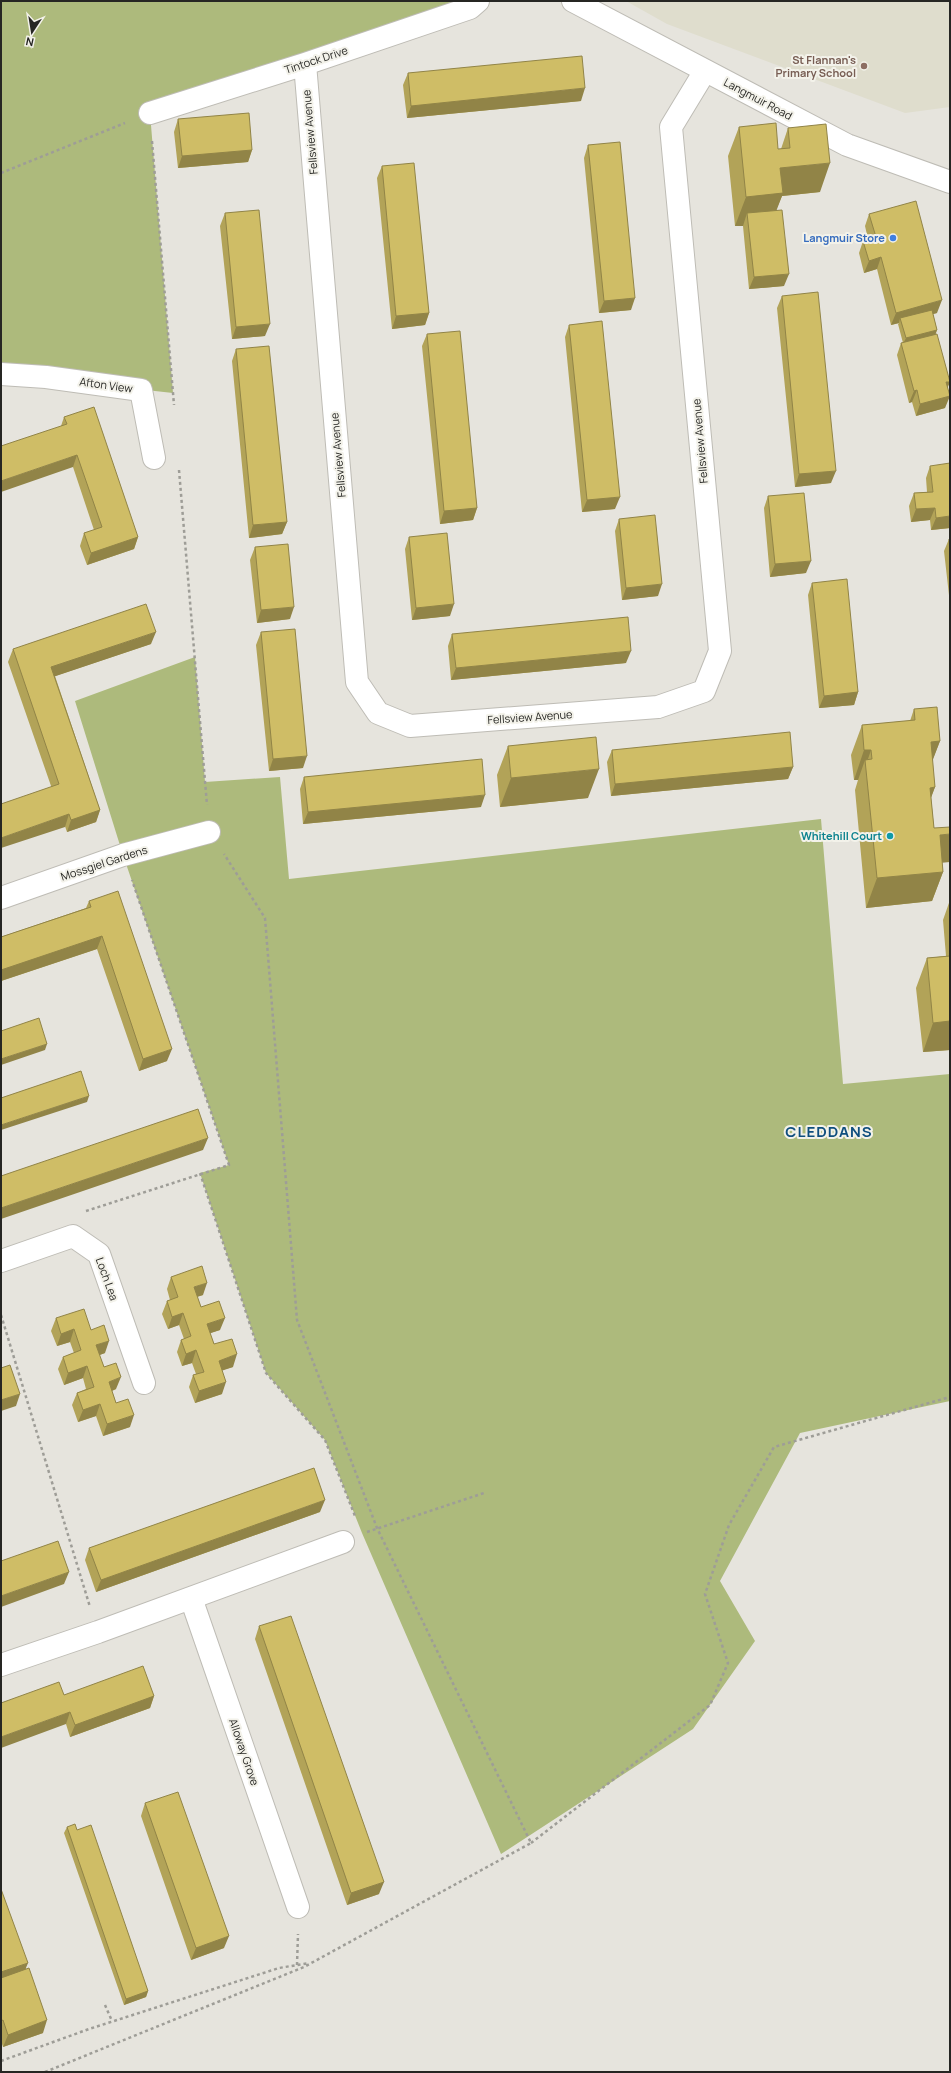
<svg xmlns="http://www.w3.org/2000/svg" width="951" height="2073" viewBox="0 0 951 2073" font-family="Manrope,sans-serif">
  <style>
    .built { fill: #dfddcd }
    .green { fill: #adba7c }
    .lines { fill: none; stroke-linecap: round; stroke-linejoin: round }
    .minor-casing { stroke: #bebcb5; stroke-width: 24 }
    .tertiary-casing { stroke: #bebcb5; stroke-width: 24 }
    .path { stroke: #9e9d97; stroke-width: 2.5; stroke-dasharray: 3 3; stroke-linecap: butt }
    .minor { stroke: #fff; stroke-width: 22 }
    .tertiary { stroke: #fff; stroke-width: 22 }
    .wall { fill: #b2a358 }
    .shaded-wall { fill: #918447 }
    .building { fill: #cfbd66; stroke: #918447 }
    .education-dot { fill: #8d6e63; stroke: #f3f2ea; stroke-width: 1.5 }
    .shop-dot { fill: #3f7fe0; stroke: #f3f2ea; stroke-width: 1.5 }
    .culture-dot { fill: #0f9aa8; stroke: #f3f2ea; stroke-width: 1.5 }
    .labels { text-anchor: middle; stroke-width: 4; stroke-linejoin: round; paint-order: stroke }
    .street-label { font-size: 11px; fill: #262623; stroke: #f3f2ea }
    .education-label { font-size: 11px; font-weight: bold; fill: #785e54; stroke: #f3f2ea; text-anchor: end }
    .shop-label { font-size: 11px; font-weight: bold; fill: #366cbe; stroke: #f3f2ea; text-anchor: end }
    .culture-label { font-size: 11px; font-weight: bold; fill: #0d838f; stroke: #f3f2ea; text-anchor: end }
    .district-label { font-size: 15px; font-weight: bold; letter-spacing: 1px; fill: #0f4e7e; stroke: #f3f2ea }
  </style>
  <rect width="100%" height="100%" fill="#e6e4dd"/>
  <!-- built -->
  <path class="built" d="M626,1H950V107L905,113L667,24Z"/>
  <!-- green -->
  <path class="green" d="M1,1H478L150,113L173,393L1,374Z
    M195,657L205,782L280,777L289,879L821,819L843,1084L950,1074V1401L800,1433L720,1581L755,1641L693,1729L501,1854L362,1533L325,1440L266,1373L200,1173L229,1165L123,855L75,701Z"/>
  <g class="lines">
    <defs>
      <path id="minor" d="M305,64L357,682L378,713L410,726L658,707L704,691L720,651L671,127L705,71
        M150,113L305,64L470,8L478,1
        M1,374L46,377L141,390L154,458
        M1,898L123,855L209,832
        M1,1261L73,1236L99,1254L144,1383
        M191,1598L298,1907
        M1,1665L98,1632L343,1542"/>
      <path id="tertiary" d="M573,1L847,145L950,182"/>
    </defs>
    <!-- minor casing -->
    <use href="#minor" class="minor-casing"/>
    <!-- tertiary casing -->
    <use href="#tertiary" class="tertiary-casing"/>
    <!-- path -->
    <path class="path" d="M152,141L174,405
      M1,173L125,123
      M179,470L207,805
      M200,1173L266,1373L325,1440L355,1516
      M86,1211L229,1165L132,880
      M1,1315L90,1607
      M367,1532L484,1493
      M531,1843L710,1705L728,1663L705,1594L729,1525L774,1447L950,1397
      M297,1965L298,1934
      M105,2005L112,2021
      M1,2061L89,2029L279,1968L309,1963
      M45,2072L304,1967L531,1843L377,1528L297,1320L265,918L224,854"/>
    <!-- minor -->
    <use href="#minor" class="minor"/>
    <!-- tertiary -->
    <use href="#tertiary" class="tertiary"/>
  </g>
  <!-- wall -->
  <path class="wall" d="M408,73L581,101L407,118L403,85Z
    M178,119L252,150L248,162L178,168L174,132Z
    M739,127L778,149H781L788,128L820,192L782,196L776,210L784,286L749,289L743,226H735L728,156Z
    M588,145L631,310L599,313L584,158Z
    M382,166L429,313L425,325L392,329L377,178Z
    M225,213L265,336L232,339L220,226Z
    M869,214L937,313L933,314L937,330L935,334L947,388L945,408L916,416L912,402L909,403L897,355L901,343H903L898,324L899,323L891,325L877,269L864,273L859,253L863,241L868,239L865,226Z
    M782,296L831,483L795,487L777,308Z
    M569,325L615,509L582,512L565,337Z
    M427,334L477,508L473,520L440,524L422,346Z
    M236,349L287,522L282,534L249,538L232,361Z
    M64,417L138,537L134,549L87,565L80,546L84,533L94,530L73,467L61,426Z
    M930,466L950,528L931,530L930,520L911,522L909,506L914,493L927,492L926,478Z
    M768,496L806,573L770,577L764,508Z
    M619,519L658,596L622,600L615,531Z
    M409,537L450,616L412,620L405,549Z
    M950,538V604L944,551L949,539Z
    M255,547L290,619L257,623L250,560Z
    M812,583L858,692L854,705L819,708L808,595Z
    M261,632L303,768L269,771L256,645Z
    M452,634L626,663L451,680L448,646Z
    M151,644L55,676L100,810L96,822L67,832L8,662L13,649Z
    M914,709L940,741L932,761L935,787L931,797L934,828L942,863L943,872L932,901L866,908L855,790L858,780H854L851,755L862,725L910,721Z
    M508,746L588,798L500,807L497,775Z
    M612,750L793,767L788,779L611,796L607,762Z
    M304,777L481,807L303,824L300,789Z
    M950,900V1050L923,1052L916,988L927,958L946,956L943,920Z
    M89,901L167,1061L139,1071L97,949L1,981V937L86,908Z
    M171,1277L203,1295L197,1297L201,1307L220,1330L210,1333L214,1344L233,1367L222,1370V1394L195,1403L189,1387L193,1375L196,1374L192,1363L182,1366L177,1352L181,1340L184,1339L179,1325L168,1329L162,1314L167,1301L170,1300L167,1289Z
    M56,1318L91,1330L105,1353L99,1355L104,1367L116,1389L112,1391L116,1403L130,1427L103,1436L96,1416L78,1422L72,1405L77,1393L86,1389L83,1378L64,1385L58,1369L63,1357L74,1353L70,1342L57,1346L51,1331Z
    M320,1512L96,1592L85,1560L89,1548Z
    M259,1626L379,1894L347,1905L255,1639Z
    M64,1695L154,1696L150,1708L70,1737L66,1724Z
    M145,1803L224,1948L191,1960L141,1816Z
    M67,1827L77,1830L148,1991L146,1997L124,2005L64,1833Z
    M1,1889L26,1969L43,2033L3,2047L1,2041Z"/>
  <!-- shaded-wall -->
  <path class="shaded-wall" d="M585,88L581,101L407,118L411,106Z
    M252,150L248,162L178,168L182,156Z
    M830,163L820,192L782,196L772,222L747,213L743,226H735L746,197L780,168Z
    M881,257L877,269L864,273L869,261Z
    M789,274L784,286L749,289L754,277Z
    M635,298L631,310L599,313L604,301Z
    M942,300L937,313L902,322L900,318L899,323L891,325L896,313Z
    M429,313L425,325L392,329L396,316Z
    M270,324L265,336L232,339L236,327Z
    M937,330L935,336L903,344L906,338Z
    M946,382H950L945,394Z
    M917,390L912,402L909,403L914,391Z
    M950,396L945,408L916,416L920,404Z
    M77,455L73,467L1,492V481Z
    M836,471L831,483L795,487L799,474Z
    M620,497L615,509L582,512L587,500Z
    M477,508L473,520L440,524L444,511Z
    M935,508L930,520L911,522L916,509Z
    M950,516V528L931,530L936,518Z
    M287,522L282,534L249,538L253,525Z
    M138,537L134,549L87,565L91,553Z
    M811,561L806,573L770,577L775,564Z
    M662,584L658,596L622,600L626,588Z
    M454,604L450,616L412,620L416,608Z
    M294,607L290,619L257,623L261,610Z
    M156,632L151,644L47,679L51,667Z
    M631,651L626,663L451,680L456,668Z
    M858,692L854,705L819,708L824,696Z
    M940,741L929,770L931,742Z
    M864,750H871L866,765L865,760L858,780H854Z
    M307,756L303,768L269,771L273,759Z
    M793,767L788,779L611,796L615,784Z
    M599,769L588,798L500,807L511,778Z
    M935,787L924,817L930,788Z
    M485,795L481,807L303,824L308,812Z
    M100,810L96,822L67,832L71,820Z
    M69,814L65,827L1,848V838Z
    M950,834V862L929,864L940,835Z
    M943,872L932,901L866,908L877,878Z
    M102,936L97,949L1,981V970Z
    M950,1021V1050L923,1052L933,1023Z
    M47,1044L45,1050L1,1065V1059Z
    M172,1049L167,1061L139,1071L143,1059Z
    M89,1096L87,1102L1,1130V1125Z
    M208,1138L203,1150L1,1219V1208Z
    M207,1283L203,1295L189,1299L194,1287Z
    M183,1313L179,1325L168,1329L172,1317Z
    M225,1318L220,1330L202,1336L207,1324Z
    M74,1329L70,1342L57,1346L61,1334Z
    M109,1341L105,1353L92,1358L96,1345Z
    M196,1350L192,1363L182,1366L186,1354Z
    M237,1354L233,1367L215,1373L219,1361Z
    M87,1366L83,1378L64,1385L68,1373Z
    M121,1377L116,1389L104,1394L109,1382Z
    M226,1382L222,1394L195,1403L199,1391Z
    M20,1394L16,1406L1,1411V1400Z
    M100,1404L96,1416L78,1422L83,1410Z
    M134,1415L130,1427L103,1436L107,1424Z
    M325,1500L320,1512L96,1592L101,1580Z
    M69,1572L64,1584L1,1607V1596Z
    M154,1696L150,1708L70,1737L75,1725Z
    M70,1712L66,1724L1,1748V1737Z
    M384,1882L379,1894L347,1905L351,1893Z
    M229,1936L224,1948L191,1960L196,1948Z
    M28,1963L23,1975L1,1983V1972Z
    M148,1991L146,1997L124,2005L126,1999Z
    M47,2020L43,2033L3,2047L8,2035Z"/>
  <!-- building -->
  <path class="building" d="M582,56L585,88L411,106L408,73Z
    M249,113L252,150L182,156L178,119Z
    M776,123L778,149L790,148L788,128L826,124L830,163L780,168L783,193L746,197L739,127Z
    M620,142L635,298L604,301L588,145Z
    M414,163L429,313L396,316L382,166Z
    M916,201L942,300L896,313L881,257L869,261L863,241L876,237L869,214Z
    M259,210L270,324L236,327L225,213Z
    M782,210L789,274L754,277L747,213Z
    M818,292L836,471L799,474L782,296Z
    M932,310L937,330L906,338L900,318Z
    M602,321L620,497L587,500L569,325Z
    M460,331L477,508L444,511L427,334Z
    M937,334L950,382H946L950,396L920,404L917,390L914,391L901,343Z
    M269,346L287,522L253,525L236,349Z
    M94,407L138,537L91,553L84,533L102,527L77,455L1,481V446L67,424L64,417Z
    M950,463V516L936,518L935,508L916,509L914,493L933,492L930,466Z
    M804,493L811,561L775,564L768,496Z
    M655,515L662,584L626,588L619,519Z
    M447,533L454,604L416,608L409,537Z
    M950,538V553L949,539Z
    M288,544L294,607L261,610L255,547Z
    M847,579L858,692L824,696L812,583Z
    M146,604L156,632L51,667L100,810L71,820L69,814L1,838V804L59,784L13,649Z
    M628,617L631,651L456,668L452,634Z
    M295,629L307,756L273,759L261,632Z
    M937,707L940,741L931,742L935,787L930,788L934,828L950,827V834L940,835L943,872L877,878L865,760L872,759L871,750H864L862,725L915,720L914,709Z
    M790,732L793,767L615,784L612,750Z
    M596,737L599,769L511,778L508,746Z
    M482,759L485,795L308,812L304,777Z
    M118,891L172,1049L143,1059L102,936L1,970V937L91,907L89,901Z
    M950,956V1021L933,1023L927,958Z
    M39,1018L47,1044L1,1059V1031Z
    M81,1071L89,1096L1,1125V1098Z
    M198,1109L208,1138L1,1208V1176Z
    M202,1266L207,1283L194,1287L201,1307L219,1301L225,1318L207,1324L214,1344L232,1339L237,1354L219,1361L226,1382L199,1391L193,1375L204,1372L196,1350L186,1354L181,1340L191,1336L183,1313L172,1317L167,1301L178,1297L171,1277Z
    M84,1309L91,1330L104,1325L109,1341L96,1345L104,1367L116,1363L121,1377L109,1382L116,1403L128,1399L134,1415L107,1424L100,1404L83,1410L77,1393L94,1387L87,1366L68,1373L63,1357L81,1350L74,1329L61,1334L56,1318Z
    M10,1365L20,1394L1,1400V1368Z
    M314,1468L325,1500L101,1580L89,1548Z
    M58,1541L69,1572L1,1596V1561Z
    M291,1616L384,1882L351,1893L259,1626Z
    M143,1666L154,1696L75,1725L70,1712L1,1737V1703L59,1682L64,1695Z
    M178,1792L229,1936L196,1948L145,1803Z
    M75,1824L77,1830L91,1825L148,1991L126,1999L67,1827Z
    M1,1889L28,1963L1,1972Z
    M29,1968L47,2020L8,2035L3,2020L1,2021V1978Z"/>
  <!-- markers -->
  <circle class="education-dot" cx="864" cy="66" r="4"/>
  <circle class="shop-dot" cx="893" cy="238" r="4"/>
  <circle class="culture-dot" cx="890" cy="836" r="4"/>
  <g class="labels">
    <!-- street labels -->
    <g class="street-label">
      <text transform="translate(316 60) rotate(-18)" y="4">Tintock Drive</text>
      <text transform="translate(758 99) rotate(28)" y="4">Langmuir Road</text>
      <text transform="translate(310 132) rotate(-95)" y="4">Fellsview Avenue</text>
      <text transform="translate(106 385) rotate(8)" y="4">Afton View</text>
      <text transform="translate(700 441) rotate(-95)" y="4">Fellsview Avenue</text>
      <text transform="translate(338 455) rotate(-95)" y="4">Fellsview Avenue</text>
      <text transform="translate(530 717) rotate(-4)" y="4">Fellsview Avenue</text>
      <text transform="translate(104 863) rotate(-18)" y="4">Mossgiel Gardens</text>
      <text transform="translate(107 1279) rotate(70)" y="4">Loch Lea</text>
      <text transform="translate(244 1752) rotate(71)" y="4">Alloway Grove</text>
    </g>
    <!-- education labels -->
    <g class="education-label">
      <text x="856" y="64">St Flannan's<tspan x="856" dy="13">Primary School</tspan></text>
    </g>
    <!-- shop labels -->
    <g class="shop-label">
      <text x="885" y="242">Langmuir Store</text>
    </g>
    <!-- culture labels -->
    <g class="culture-label">
      <text x="882" y="840">Whitehill Court</text>
    </g>
    <!-- district labels -->
    <g class="district-label">
      <text x="829" y="1137">CLEDDANS</text>
    </g>
  </g>
  <!-- border -->
  <rect width="951" height="2073" fill="none" stroke="#262623" stroke-width="4"/>
  <!-- north arrow -->
  <g transform="translate(32 32) rotate(192)" stroke="#f3f2ea" stroke-width="3" paint-order="stroke">
  <path d="M0-3L7 15L0 10L-7 15Z" fill="#262623"/>
  <text y="-6" font-size="11" font-weight="bold" text-anchor="middle" fill="#262623">N</text>
  </g>
</svg>
